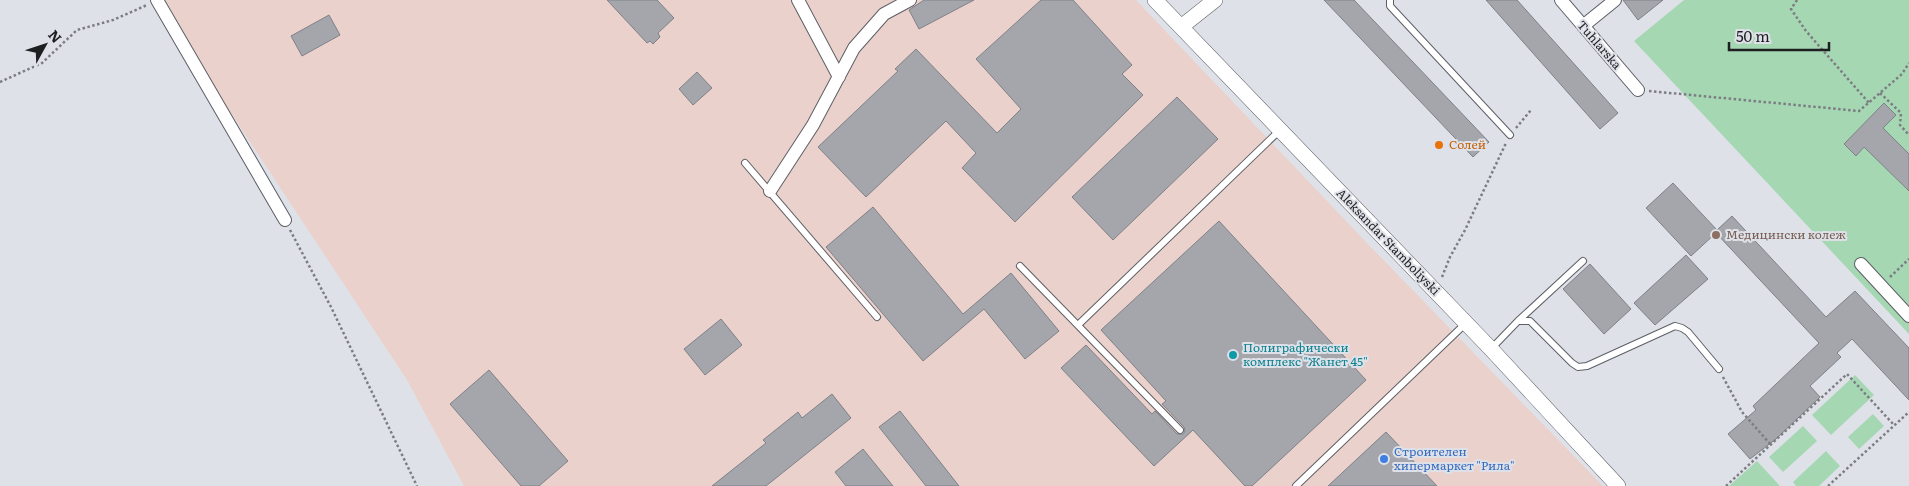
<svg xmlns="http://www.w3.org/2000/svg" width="1909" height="486" viewBox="0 0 1909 486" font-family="Literata,serif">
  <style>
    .industrial { fill: #ebd1cb }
    .green { fill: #a5d7b3 }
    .building { fill: #a4a6ac; stroke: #7f8188 }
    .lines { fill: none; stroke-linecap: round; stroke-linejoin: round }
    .service-casing { stroke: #5d5f65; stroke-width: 8 }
    .minor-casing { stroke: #5d5f65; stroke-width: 14 }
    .tertiary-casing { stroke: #5d5f65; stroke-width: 16 }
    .path { stroke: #7c7d82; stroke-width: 2.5; stroke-dasharray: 2.5 2.5; stroke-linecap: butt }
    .service { stroke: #fff; stroke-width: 6 }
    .minor { stroke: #fff; stroke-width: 12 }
    .tertiary { stroke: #fff; stroke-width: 15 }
    .food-dot { fill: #e8710a; stroke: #dfe1e9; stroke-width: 2 }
    .education-dot { fill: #8d6e63; stroke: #dfe1e9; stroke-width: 2 }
    .culture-dot { fill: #0f9aa8; stroke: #dfe1e9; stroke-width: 2 }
    .shop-dot { fill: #3f7fe0; stroke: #dfe1e9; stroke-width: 2 }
    .labels { text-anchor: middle; stroke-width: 4; stroke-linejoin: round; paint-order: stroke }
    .street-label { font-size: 12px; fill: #1e1f21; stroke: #dfe1e9 }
    .food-label { font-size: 12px; fill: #c56008; stroke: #dfe1e9; text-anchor: start }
    .education-label { font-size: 12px; fill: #785e54; stroke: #dfe1e9; text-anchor: start }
    .culture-label { font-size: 12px; fill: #0d838f; stroke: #dfe1e9; text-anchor: start }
    .shop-label { font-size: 12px; fill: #366cbe; stroke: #dfe1e9; text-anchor: start }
  </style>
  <rect width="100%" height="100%" fill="#dfe1e9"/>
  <!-- industrial -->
  <path class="industrial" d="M164,0H1136L1366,242L1603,486H464L407,380L221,98Z"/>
  <!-- green -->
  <path class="green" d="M1684,0H1909V334L1634,41Z
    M1855,375L1874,395L1831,435L1812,415Z
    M1873,414L1884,426L1859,449L1848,437Z
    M1803,426L1817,441L1783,472L1769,457Z
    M1826,451L1840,466L1819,486H1796L1793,482Z
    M1757,461L1780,486H1729Z"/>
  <!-- building -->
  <path class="building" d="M607,0H657L674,18L658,33L660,37L653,44L650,41L647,43Z
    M924,0H974L919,29L909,10Z
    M1041,0H1073L1132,65L1122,74L1143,95L1015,222L962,168L976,153L946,121L866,197L818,147L898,71L895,69L916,49L997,133L1021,109L976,59Z
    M1324,0H1354L1489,142L1473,157Z
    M1486,0H1517L1618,113L1600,129Z
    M1623,0H1663L1638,20Z
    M329,15L340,35L302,56L291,36Z
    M697,72L712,88L693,105L679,89Z
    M1177,97L1218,139L1113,240L1072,197Z
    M1884,103L1896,115L1883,128L1909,154V191L1864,147L1856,156L1844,144Z
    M1673,183L1717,230L1732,216L1826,317L1855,291L1909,348V400L1852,339L1837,353L1841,357L1810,386L1820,397L1776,439L1750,459L1728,434L1756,410L1753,406L1819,343L1716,233L1691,256L1646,208Z
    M873,207L963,314L1011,273L1059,331L1025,359L984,309L923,361L826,247Z
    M1219,221L1366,380L1252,486H1245L1193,430L1154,466L1061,368L1086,345L1152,414L1155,411L1177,434H1183L1185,431L1184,427L1162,404L1166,401L1101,330Z
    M1686,255L1708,279L1655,325L1634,303Z
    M1590,264L1631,309L1604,334L1563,289Z
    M721,319L742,345L705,375L684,349Z
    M489,370L568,461L539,486H521L450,404Z
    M832,394L851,418L766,486H712L766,443L763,440L798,412L802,418Z
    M900,411L959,486H926L879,427Z
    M1386,432L1437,486H1328Z
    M863,449L893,486H846L835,472Z"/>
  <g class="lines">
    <defs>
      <path id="service" d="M1390,0V6L1510,135
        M745,163L877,317
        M1020,266L1180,430
        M1518,321L1583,261
        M1078,325L1280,130
        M1491,349L1518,321H1530L1572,363L1578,367L1587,366L1675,326L1682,328L1688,332L1719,369
        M1296,486L1465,324"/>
      <path id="minor" d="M157,0L285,220
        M798,0L839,77
        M1561,0L1638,90
        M1583,26L1615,0
        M770,191L813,125L854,48L884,14L910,0
        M1861,264L1909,316"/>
      <path id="tertiary" d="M1155,0L1491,349L1618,486
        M1181,27L1215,0"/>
    </defs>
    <!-- service casing -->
    <use href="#service" class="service-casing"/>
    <!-- minor casing -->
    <use href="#minor" class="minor-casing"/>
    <!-- tertiary casing -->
    <use href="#tertiary" class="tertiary-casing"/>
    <!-- path -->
    <path class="path" d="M1797,0L1791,9L1806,31L1869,103
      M0,82L42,63L77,30L113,20L147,5
      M1649,91L1859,111L1902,74L1909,63
      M1880,93L1901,113L1900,125L1909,135
      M1516,128L1531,110
      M290,230L331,307L417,486
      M1442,277L1450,257L1465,230L1506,143
      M1890,277L1909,259
      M1723,377L1742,412L1771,445
      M1726,486L1847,374L1894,425
      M1828,486L1909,412"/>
    <!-- service -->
    <use href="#service" class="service"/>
    <!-- minor -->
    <use href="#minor" class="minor"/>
    <!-- tertiary -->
    <use href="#tertiary" class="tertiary"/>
  </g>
  <!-- markers -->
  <circle class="food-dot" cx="1439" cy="145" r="5"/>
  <circle class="education-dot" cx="1716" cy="235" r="5"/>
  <circle class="culture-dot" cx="1233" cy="355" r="5"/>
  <circle class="shop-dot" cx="1384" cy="459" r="5"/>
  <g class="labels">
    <!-- street labels -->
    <g class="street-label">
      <text transform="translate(1599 45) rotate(49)" y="4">Tuhlarska</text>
      <text transform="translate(1388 242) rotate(46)" y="4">Aleksandar Stamboliyski</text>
    </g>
    <!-- food labels -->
    <g class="food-label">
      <text x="1449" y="149">Солей</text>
    </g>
    <!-- education labels -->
    <g class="education-label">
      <text x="1726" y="239">Медицински колеж</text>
    </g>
    <!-- culture labels -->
    <g class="culture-label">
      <text x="1243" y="352">Полиграфически<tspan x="1243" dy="14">комплекс "Жанет 45"</tspan></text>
    </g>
    <!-- shop labels -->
    <g class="shop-label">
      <text x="1394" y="456">Строителен<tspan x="1394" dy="14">хипермаркет "Рила"</tspan></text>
    </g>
  </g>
  <!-- north arrow -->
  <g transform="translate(45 45) rotate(50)" stroke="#dfe1e9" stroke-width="4" paint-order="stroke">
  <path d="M0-4L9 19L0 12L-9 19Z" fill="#1e1f21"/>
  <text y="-8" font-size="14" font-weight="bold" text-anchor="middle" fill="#1e1f21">N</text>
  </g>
  <!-- scale -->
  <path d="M1729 42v8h100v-8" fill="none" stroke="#1e1f21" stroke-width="2.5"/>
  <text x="1736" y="42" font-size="15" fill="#1e1f21" stroke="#dfe1e9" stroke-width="4" paint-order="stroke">50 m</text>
</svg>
